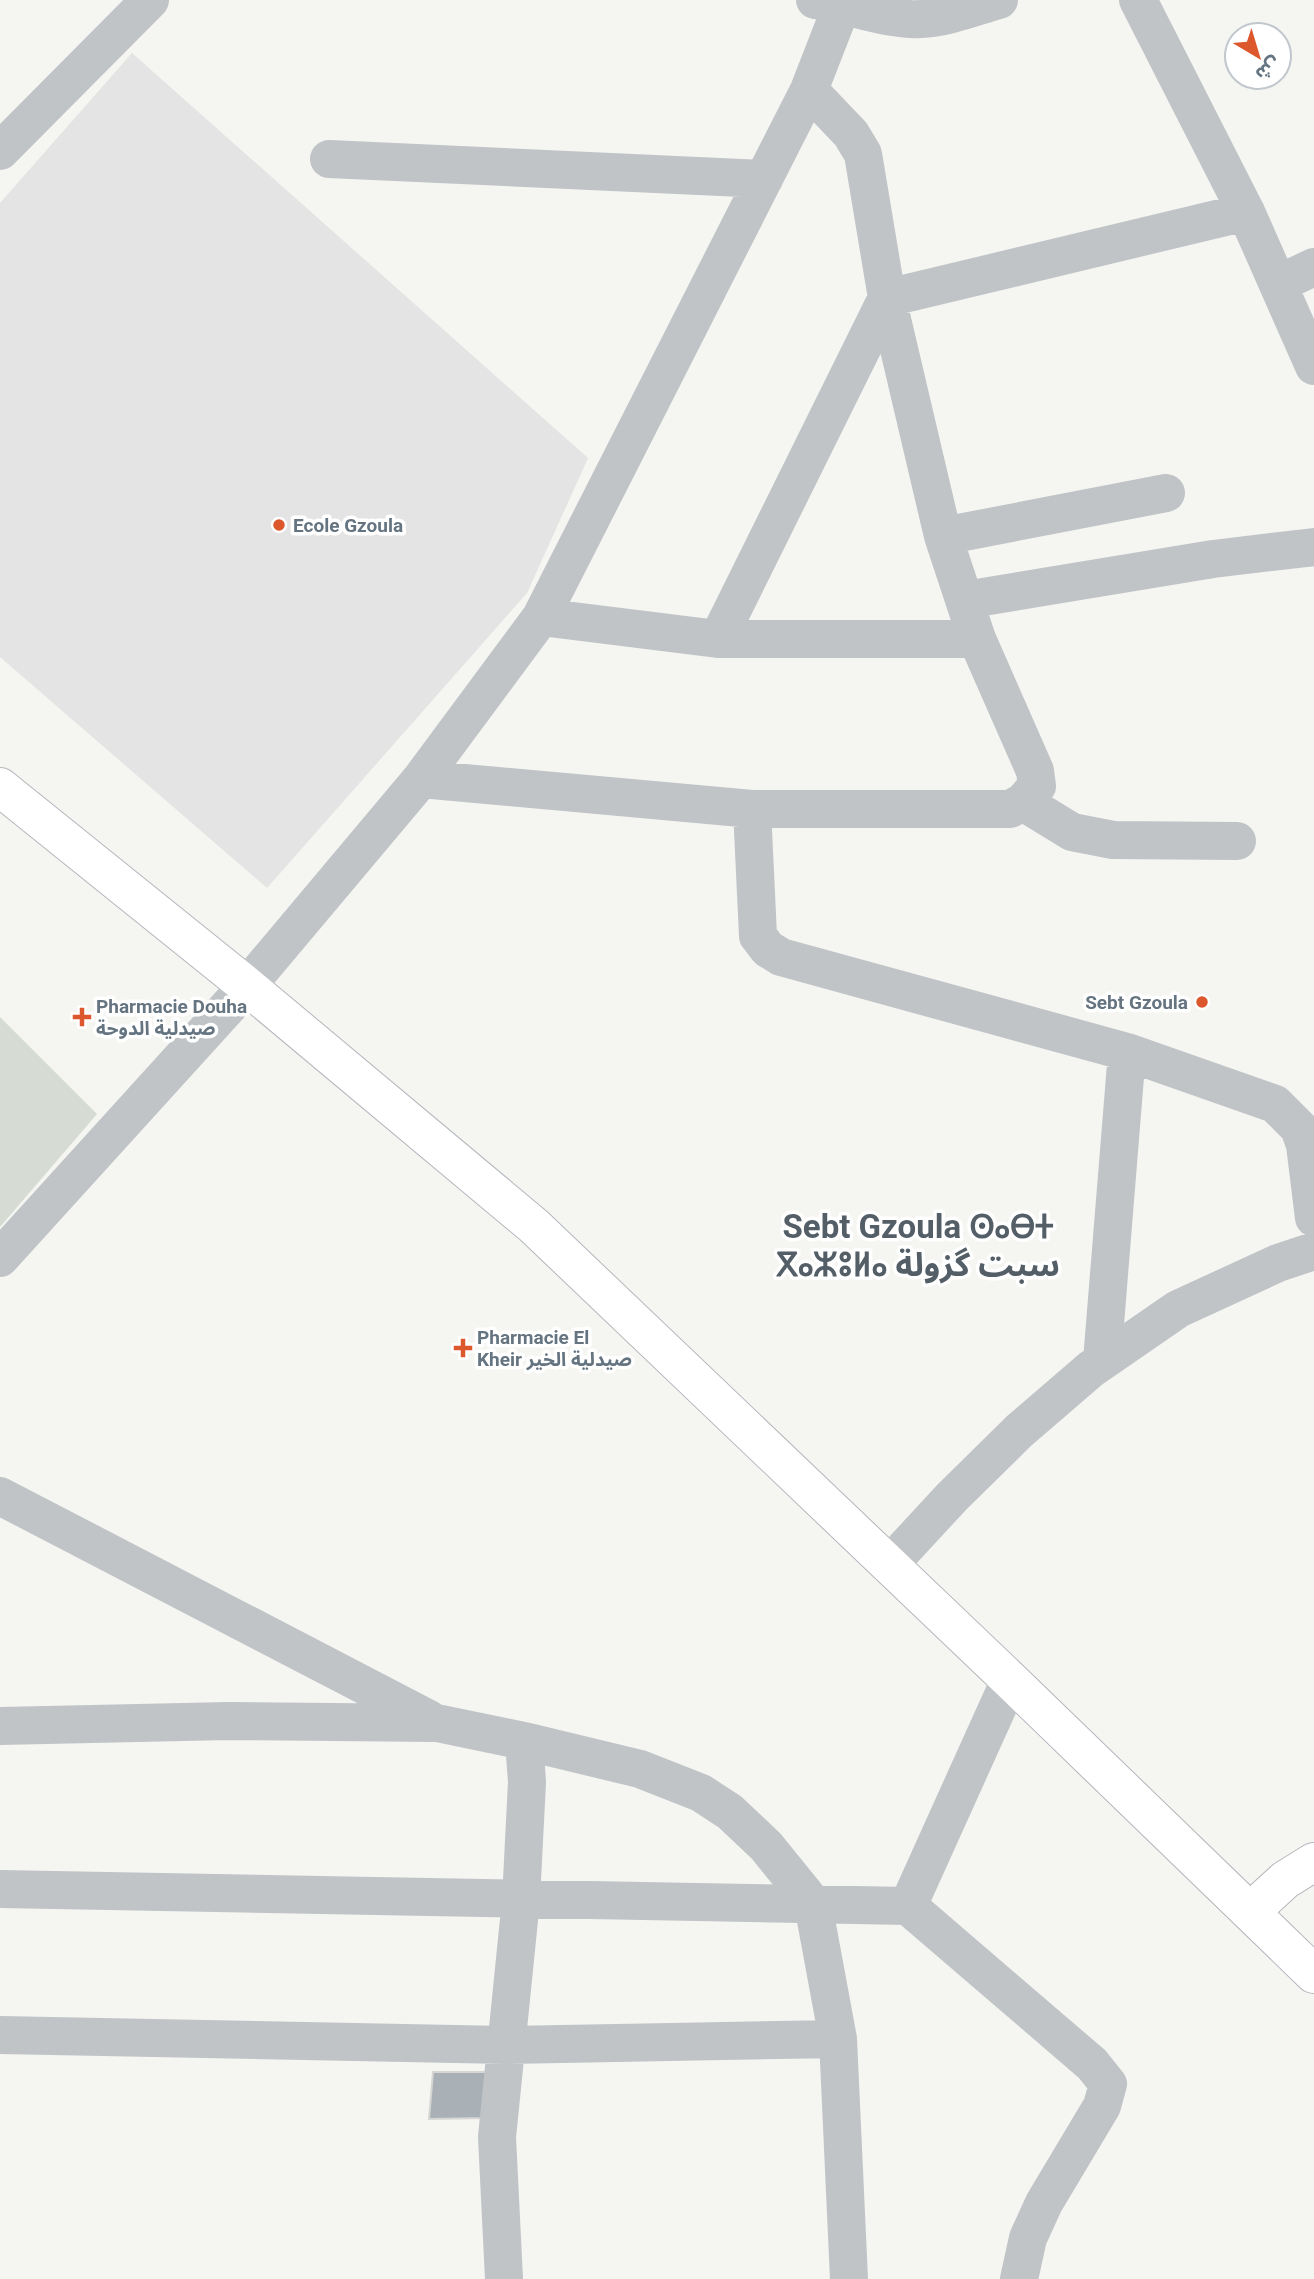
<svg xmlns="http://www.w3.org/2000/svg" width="1314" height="2279" viewBox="0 0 1314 2279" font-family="Roboto,'Noto Sans Arabic','Noto Sans Tifinagh',sans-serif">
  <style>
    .built { fill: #e3e4e3 }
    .green { fill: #d6dcd3 }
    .building { fill: #a9b1b6; stroke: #d6d6d4; stroke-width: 2 }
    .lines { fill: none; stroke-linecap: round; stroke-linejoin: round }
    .major-casing { stroke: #b3b7bb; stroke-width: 40 }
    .minor { stroke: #c0c4c7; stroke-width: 38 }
    .major { stroke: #fff; stroke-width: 38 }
    .poi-dot { fill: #dc572b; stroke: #fff; stroke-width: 2.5 }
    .labels { text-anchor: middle; stroke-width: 7; stroke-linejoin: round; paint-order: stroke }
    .poi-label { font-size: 19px; font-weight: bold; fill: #657481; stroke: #fff; text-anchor: start }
    .town-label { font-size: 33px; font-weight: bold; fill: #535e67; stroke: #fff }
  </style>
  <rect width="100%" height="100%" fill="#f5f5f2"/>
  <!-- built -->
  <path class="built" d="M132,53L588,458L527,593L267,888L0,657V203Z"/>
  <!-- green -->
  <path class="green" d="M0,1017L97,1114L0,1227Z"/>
  <!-- building -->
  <path class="building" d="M433,2072H495L487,2118L429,2119Z"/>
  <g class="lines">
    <defs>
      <path id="major" d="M0,787L247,986L534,1226L1010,1680L1314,1974
        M1251,1911L1285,1880L1314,1862"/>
    </defs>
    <!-- major casing -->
    <use href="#major" class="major-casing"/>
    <!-- minor -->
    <path class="minor" d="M815,0C848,5 889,21 921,19C947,18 974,7 999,0
      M1138,0L1246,212L1314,366
      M0,151L150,0
      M329,159L764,179
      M1278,284L1314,267
      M943,536L1166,493
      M965,600L1213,559L1314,547
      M541,617L718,639H977
      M718,639L887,298L1246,212
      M421,779L752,809H1010L1023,802L1037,786L1035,771L977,639L943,536L887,298L863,154L851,134L809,90
      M1023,802L1072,832L1113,840L1237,841
      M752,809L758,936L768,949L781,957L1127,1052L1275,1104L1299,1128L1305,1145L1314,1218
      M0,1258L247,986L421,779L541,617L809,90L844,0
      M1102,1361L1127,1052
      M0,1496L429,1719
      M889,1565L952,1497L1019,1431L1091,1369L1178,1309L1278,1263L1314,1251
      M1010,1680L908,1906L1092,2064L1108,2084L1102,2106L1044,2203L1028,2238L1019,2279
      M0,1726L229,1721L437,1723L524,1741L640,1769L701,1793L730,1812L766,1846L813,1904L838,2039L849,2279
      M0,1889L908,1906
      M0,2035L505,2045L838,2039
      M504,2279L497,2137L521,1900L527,1782L524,1741"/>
    <!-- major -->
    <use href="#major" class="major"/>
  </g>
  <!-- markers -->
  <g class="poi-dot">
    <circle cx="279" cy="525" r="7"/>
    <circle cx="1202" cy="1002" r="7"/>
    <path d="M78.5 1006.5h7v7h7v7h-7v7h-7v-7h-7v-7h7z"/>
    <path d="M459.5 1337.5h7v7h7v7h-7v7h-7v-7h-7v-7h7z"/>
  </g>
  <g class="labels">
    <!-- poi labels -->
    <g class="poi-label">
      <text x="293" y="532">Ecole Gzoula</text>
      <text x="1188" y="1009" text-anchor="end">Sebt Gzoula</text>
      <text x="96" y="1013">Pharmacie Douha<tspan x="96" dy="22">صيدلية الدوحة</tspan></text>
      <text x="477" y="1344">Pharmacie El<tspan x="477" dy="22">Kheir صيدلية الخير</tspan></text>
    </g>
    <!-- town labels -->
    <g class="town-label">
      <text x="918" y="1238">Sebt Gzoula ⵙⴰⴱⵜ<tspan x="918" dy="38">ⴳⴰⵣⵓⵍⴰ سبت گزولة</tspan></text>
    </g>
  </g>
  <!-- north arrow -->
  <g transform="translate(1258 56) rotate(142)"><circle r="33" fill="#ffffff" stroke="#c1c7cd" stroke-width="2"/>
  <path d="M0-5L12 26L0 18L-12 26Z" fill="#dc572b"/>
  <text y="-10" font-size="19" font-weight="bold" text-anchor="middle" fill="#657481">ش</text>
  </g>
</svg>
